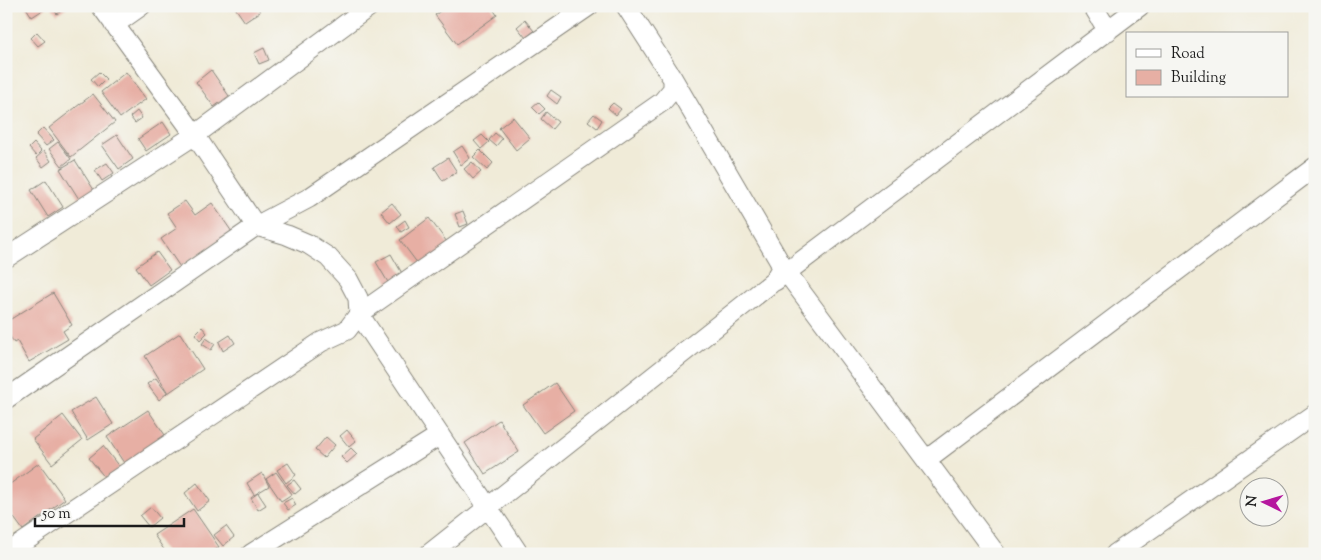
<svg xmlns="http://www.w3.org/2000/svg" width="1321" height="560" viewBox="0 0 1321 560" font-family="'Sorts Mill Goudy',serif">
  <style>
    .building { fill: #e7afa4 }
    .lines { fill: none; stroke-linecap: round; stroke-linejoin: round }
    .minor-casing { stroke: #86847a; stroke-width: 21 }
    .minor { stroke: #fff; stroke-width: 19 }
  </style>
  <rect width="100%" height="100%" fill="#f6f6f2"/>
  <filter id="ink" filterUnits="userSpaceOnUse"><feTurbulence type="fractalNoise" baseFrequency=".02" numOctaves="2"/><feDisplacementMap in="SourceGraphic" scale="10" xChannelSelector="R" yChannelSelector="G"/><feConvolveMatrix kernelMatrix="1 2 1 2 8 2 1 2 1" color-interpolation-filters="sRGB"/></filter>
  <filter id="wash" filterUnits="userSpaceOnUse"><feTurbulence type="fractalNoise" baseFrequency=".0096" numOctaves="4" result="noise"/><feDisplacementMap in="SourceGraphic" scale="20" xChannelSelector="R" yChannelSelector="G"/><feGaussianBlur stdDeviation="1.12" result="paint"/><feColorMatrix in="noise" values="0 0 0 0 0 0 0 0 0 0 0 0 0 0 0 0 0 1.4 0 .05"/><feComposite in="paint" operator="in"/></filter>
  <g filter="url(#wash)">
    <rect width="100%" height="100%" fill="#f0ebd8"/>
    <g id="blocks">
      <!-- building -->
      <path class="building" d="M25,6H45L46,8L32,17Z
        M51,6H68L57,14Z
        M234,6H257L260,12L245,22Z
        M447,6H491L497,15L457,44L435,15Z
        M525,20L534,31L526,38L517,27Z
        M37,32L45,41L38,46L31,38Z
        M264,48L269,60L259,64L254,53Z
        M211,70L229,96L214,107L196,82Z
        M99,72L106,79L98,87L91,79Z
        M126,72L146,99L120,118L101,92Z
        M551,90L561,97L557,104L547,96Z
        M93,94L115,122L71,157L49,128Z
        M538,102L545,109L539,114L532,107Z
        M613,103L621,109L616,115L608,108Z
        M137,111L142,118L135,123L130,117Z
        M546,112L558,122L552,129L541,119Z
        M594,114L602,120L597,128L588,121Z
        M513,117L530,138L516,150L499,128Z
        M163,122L171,134L146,151L138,139Z
        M43,128L54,140L46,146L36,135Z
        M495,133L502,139L496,146L489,140Z
        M117,135L133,159L119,169L102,145Z
        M482,135L489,142L481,149L474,141Z
        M58,142L71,159L62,166L49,149Z
        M34,143L41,151L36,156L29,148Z
        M462,146L470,158L461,165L453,152Z
        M480,150L493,163L487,170L473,157Z
        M44,151L51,161L43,167L36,158Z
        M448,158L457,172L443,181L434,167Z
        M75,160L94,190L79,199L60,169Z
        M472,162L481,172L473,179L464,169Z
        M107,163L114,173L102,181L95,170Z
        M46,180L63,207L48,217L31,190Z
        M185,201L195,215L212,203L232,232L180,267L161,239L177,228L167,213Z
        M392,203L401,214L390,223L381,212Z
        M463,211L468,224L460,227L455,214Z
        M429,218L450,246L421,268L400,240Z
        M405,220L409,227L401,232L397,226Z
        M157,252L170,270L149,285L136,267Z
        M391,254L403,275L389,284L376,262Z
        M53,293L72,325L63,331L68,339L29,362L17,341L14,343L6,330V322Z
        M202,327L207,333L200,340L195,334Z
        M180,333L203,369L168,393L145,356Z
        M230,335L235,343L223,351L219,342Z
        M206,338L215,344L211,350L202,344Z
        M156,378L167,393L159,400L147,384Z
        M555,383L574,411L543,433L523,405Z
        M96,397L113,424L88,440L71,412Z
        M148,410L167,438L126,466L107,437Z
        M63,415L82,440L52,464L33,439Z
        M499,420L519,452L485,474L465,443Z
        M347,430L356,441L349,447L340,436Z
        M326,437L335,445L324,458L315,450Z
        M103,446L120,468L106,479L89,458Z
        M351,448L357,454L347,463L341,457Z
        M39,463L65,499L23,530L6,507V487Z
        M288,463L296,475L286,483L277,470Z
        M276,472L292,494L281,501L266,479Z
        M262,473L269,486L254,495L247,483Z
        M294,480L301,489L295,494L287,485Z
        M197,483L210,501L197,511L185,493Z
        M258,493L266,505L258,510L251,498Z
        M292,498L296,505L288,510L283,503Z
        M151,507L160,518L149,527L140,516Z
        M193,509L219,547L209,554H167L154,535Z
        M226,526L234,537L223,546L214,535Z"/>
    </g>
  </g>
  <g filter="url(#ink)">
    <use href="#blocks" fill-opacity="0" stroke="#86847a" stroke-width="1"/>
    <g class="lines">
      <defs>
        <path id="minor" d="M1093,6L1108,31
          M114,25L141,6
          M6,258L195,135L370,6
          M782,266L996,554
          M775,281L1140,6
          M6,399L256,226L309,198L589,6
          M926,460L1315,167
          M6,554L321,342L347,330L359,314L358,298L348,279L328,257L308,244L287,235L256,226L195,135L101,6
          M251,554L440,435
          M429,554L774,281L782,266L673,79
          M519,554L359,314L662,102L673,89V79L626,6
          M1115,554L1315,414"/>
      </defs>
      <!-- minor casing -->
      <use href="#minor" class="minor-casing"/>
      <!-- minor -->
      <use href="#minor" class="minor"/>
    </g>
  </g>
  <!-- margin -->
  <rect width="1321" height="560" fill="none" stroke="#f6f6f2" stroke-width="25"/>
  <!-- legend -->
  <rect x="1126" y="32" width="162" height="65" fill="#f6f6f2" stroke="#9f9f9c"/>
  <rect x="1136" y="49" width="25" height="8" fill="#ffffff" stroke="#9f9f9c"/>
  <text x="1171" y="58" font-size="15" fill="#1c1c1c">Road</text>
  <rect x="1136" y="70" width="25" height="15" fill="#e7afa4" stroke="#9f9f9c"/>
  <text x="1171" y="82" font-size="15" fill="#1c1c1c">Building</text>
  <!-- north arrow -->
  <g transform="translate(1264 502) rotate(275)"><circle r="24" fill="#f6f6f2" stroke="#9f9f9c"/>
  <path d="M0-4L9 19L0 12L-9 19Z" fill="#b5179e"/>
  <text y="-8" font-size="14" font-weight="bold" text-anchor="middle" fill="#1c1c1c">N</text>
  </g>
  <!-- scale -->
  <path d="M35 518v8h149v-8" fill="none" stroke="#1c1c1c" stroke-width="2.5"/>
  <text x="42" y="518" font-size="15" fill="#1c1c1c" stroke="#f6f6f2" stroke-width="4" paint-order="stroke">50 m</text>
</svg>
